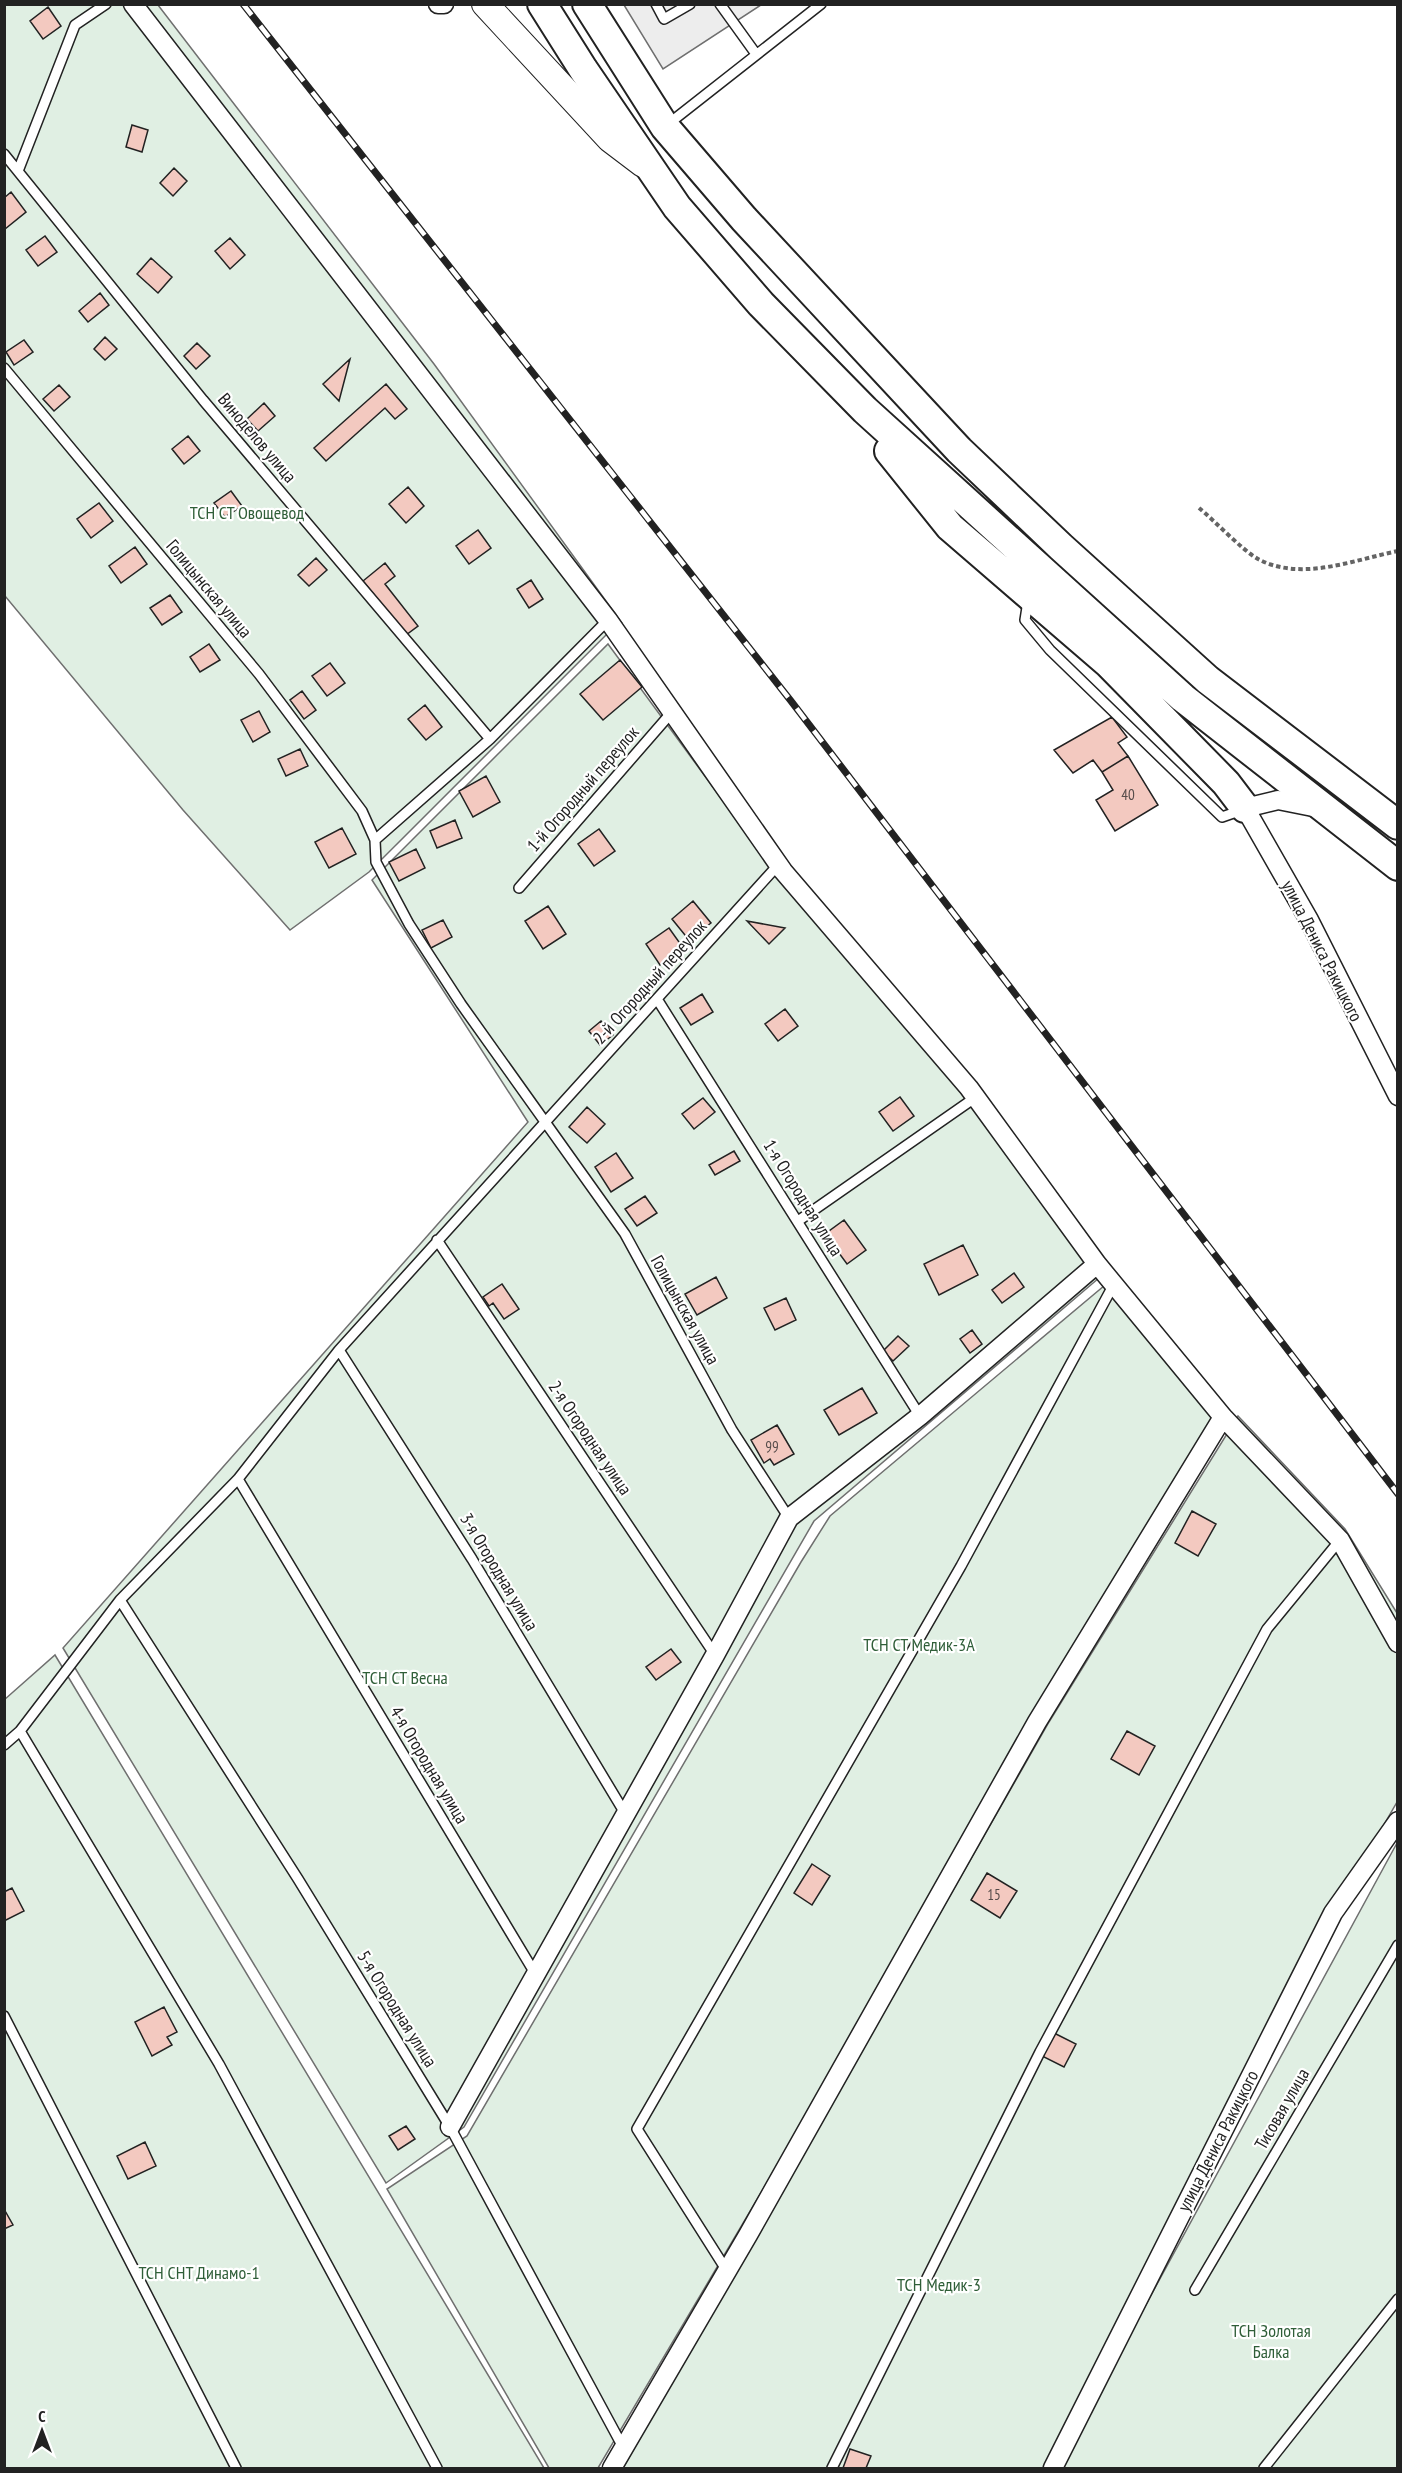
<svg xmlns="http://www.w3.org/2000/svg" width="1402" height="2473" viewBox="0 0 1402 2473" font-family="'PT Sans Narrow',sans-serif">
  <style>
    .green { fill: #e0efe3; stroke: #6f6f6f; stroke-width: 1.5 }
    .parking { fill: #ededed; stroke: #6f6f6f; stroke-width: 1.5 }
    .building { fill: #f3c9c0; stroke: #222; stroke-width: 1.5 }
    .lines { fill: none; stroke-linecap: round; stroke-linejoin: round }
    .lane-casing { stroke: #222; stroke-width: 12 }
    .street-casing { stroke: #222; stroke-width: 21 }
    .secondary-casing { stroke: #222; stroke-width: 28 }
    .primary-casing { stroke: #222; stroke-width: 32 }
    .path { stroke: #646464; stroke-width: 4; stroke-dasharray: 4.5 3; stroke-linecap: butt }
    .lane { stroke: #fff; stroke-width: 9 }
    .street { stroke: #fff; stroke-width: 18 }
    .secondary { stroke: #fff; stroke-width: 26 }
    .primary { stroke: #fff; stroke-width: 28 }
    .rail-casing { stroke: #222; stroke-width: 7 }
    .rail { stroke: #fff; stroke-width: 4.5; stroke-dasharray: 14; stroke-linecap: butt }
    .labels { text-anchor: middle; stroke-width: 4.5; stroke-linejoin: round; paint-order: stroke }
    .number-label { font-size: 15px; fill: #564c4a }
    .street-label { font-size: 18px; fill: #222; stroke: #fff }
    .park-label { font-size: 18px; fill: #2f5e38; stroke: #fff }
  </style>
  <rect width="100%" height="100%" fill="#fff"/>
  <!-- green -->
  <path class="green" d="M4,5H158L434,364L622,623L606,635L369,872L290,930L183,810L5,596Z
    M608,644L787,888L979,1112L1099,1278L814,1521L464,2127L386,2183L63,1648L528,1122L372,880Z
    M1117,1275L1226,1408L598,2468H549L387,2189L467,2136L801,1562L830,1516Z
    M1238,1416L1345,1529L1397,1613V1802L1333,1913L1053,2468H623L1049,1722Z
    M55,1655L544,2468H5L4,1700Z
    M1397,1843V2468H1057Z"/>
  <!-- parking -->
  <path class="parking" d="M624,5H761L663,69Z"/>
  <!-- building -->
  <path class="building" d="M48,7L61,26L43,39L30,21Z
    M132,125L148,130L142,152L126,147Z
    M174,168L187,181L173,196L160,183Z
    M11,192L26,212L5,229L4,198Z
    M45,236L57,252L38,266L26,250Z
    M230,238L245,255L230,269L215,251Z
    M151,258L172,277L158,293L137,274Z
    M100,293L109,305L88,322L79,311Z
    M105,337L117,349L105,360L94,349Z
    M24,340L33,352L14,365L6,352Z
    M197,343L210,356L196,369L184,356Z
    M350,359L339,401L323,384Z
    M386,384L407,409L395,419L385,408L326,461L314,448Z
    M59,385L70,397L54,411L43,399Z
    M264,403L275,416L258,431L247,419Z
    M188,436L200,451L184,464L172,449Z
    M408,487L424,506L406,523L389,504Z
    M231,491L242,506L225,517L214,503Z
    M99,503L113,521L91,538L77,519Z
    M478,530L491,548L469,564L456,546Z
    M135,547L147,564L121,583L109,566Z
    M316,558L327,570L309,586L298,575Z
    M385,563L395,576L385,584L418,626L406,635L363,581Z
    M531,580L543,599L529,608L517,589Z
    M170,595L182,612L162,625L150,608Z
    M209,644L220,660L200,672L190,657Z
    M620,660L642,687L603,720L580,694Z
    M330,663L345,683L327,696L312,676Z
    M302,691L316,710L304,719L290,700Z
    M425,705L442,727L426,740L408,719Z
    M259,711L270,732L253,742L241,720Z
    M1112,717L1127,737L1118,743L1128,756L1102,772L1093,760L1073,773L1054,750Z
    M300,749L308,766L286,776L278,759Z
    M1128,756L1158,805L1115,831L1096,800L1113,790L1102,772Z
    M486,776L500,802L473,817L459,791Z
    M455,820L462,838L437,848L430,831Z
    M342,828L356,854L329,868L315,842Z
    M599,829L615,851L594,866L578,844Z
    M416,849L425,868L399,881L389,862Z
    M693,901L711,923L689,940L672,919Z
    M548,906L566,934L543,949L525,921Z
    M443,920L452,937L431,948L422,930Z
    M747,921L785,928L769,944Z
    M669,928L684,949L660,965L646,944Z
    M702,994L713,1012L691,1025L680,1008Z
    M785,1009L798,1026L778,1041L765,1024Z
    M601,1021L613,1035L600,1045L589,1031Z
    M900,1097L914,1116L893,1131L879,1112Z
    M703,1098L715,1112L694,1129L682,1114Z
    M587,1107L605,1124L587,1143L569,1127Z
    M734,1151L740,1161L715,1175L709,1165Z
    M616,1153L633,1178L611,1192L595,1167Z
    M645,1196L657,1213L637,1226L625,1209Z
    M844,1220L866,1250L847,1264L825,1234Z
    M963,1245L978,1275L939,1295L924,1264Z
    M1014,1273L1024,1287L1002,1303L992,1290Z
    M716,1277L727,1298L697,1315L685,1294Z
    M502,1284L519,1309L504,1319L493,1303L489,1306L483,1297Z
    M786,1298L796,1320L775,1330L764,1308Z
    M972,1330L982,1344L970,1353L960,1339Z
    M898,1336L909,1346L893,1361L883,1351Z
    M862,1388L877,1413L839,1435L824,1410Z
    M777,1425L794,1454L774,1465L770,1459L764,1463L751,1440Z
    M1192,1511L1216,1524L1198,1556L1175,1543Z
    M671,1649L681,1662L656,1680L646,1667Z
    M1127,1731L1155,1746L1139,1775L1111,1759Z
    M812,1864L830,1876L812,1905L794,1893Z
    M987,1873L1017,1891L1000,1918L971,1900Z
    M12,1888L24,1911L4,1921V1892Z
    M164,2007L177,2032L167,2037L172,2045L152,2056L135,2022Z
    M1054,2033L1076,2044L1064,2067L1042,2056Z
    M406,2126L415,2139L398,2150L389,2136Z
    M145,2142L156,2166L128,2179L117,2156Z
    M4,2209L13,2225L4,2229Z
    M850,2449L871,2456L866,2468H843Z"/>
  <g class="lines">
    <defs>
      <path id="lane" d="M656,4L664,19L690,4
        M720,4L756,54
        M667,125L821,4
        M4,154L203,400L490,739
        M18,171L75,25L106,4
        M4,368L259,674L362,811L375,840L376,862L409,924L461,1004L625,1234L732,1430L789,1518
        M1028,601L1025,620L1050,650L1222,817L1242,810
        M375,840L490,739L608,620
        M519,888L672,712
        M657,999L920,1416
        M798,1221L976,1097
        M437,1240L715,1655
        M339,1350L472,1559L626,1815
        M238,1479L536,1975
        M120,1600L298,1879L450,2127L624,2449
        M20,1731L219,2064L437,2468
        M4,1745L20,1731L120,1600L238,1479L339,1350L778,865
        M4,2016L236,2468
        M727,2271L637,2129L961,1566L1114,1284
        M1195,2290L1398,1945
        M832,2468L1040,2052L1267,1629L1340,1540
        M1264,2468L1398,2299"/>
      <path id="street" d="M133,4L608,620L783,871L969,1088L1097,1264L1223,1417L1340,1540L1398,1643
        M438,4H444
        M1318,808L1278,800L1245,808L1309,920L1398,1096
        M450,2127L715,1655L789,1518L920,1416L1097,1264
        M612,2468L748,2235L1037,1722L1223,1417
        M1053,2468L1333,1913L1398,1821"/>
      <path id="secondary" d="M485,4L610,139L643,164"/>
      <path id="primary" d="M542,4L583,69L677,207L761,304L865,410L1183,698L1398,866
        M587,4L665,127L744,219L959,450L1061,547L1208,680L1398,825
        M889,451L950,527L1109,664L1226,783L1245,808"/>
    </defs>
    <!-- lane casing -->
    <use href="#lane" class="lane-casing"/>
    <!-- street casing -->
    <use href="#street" class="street-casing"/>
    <!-- secondary casing -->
    <use href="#secondary" class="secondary-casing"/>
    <!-- primary casing -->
    <use href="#primary" class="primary-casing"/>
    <!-- path -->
    <path class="path" d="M1199,508C1215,521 1242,550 1258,559C1301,582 1353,560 1398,551"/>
    <!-- lane -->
    <use href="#lane" class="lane"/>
    <!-- street -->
    <use href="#street" class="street"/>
    <!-- secondary -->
    <use href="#secondary" class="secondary"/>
    <!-- primary -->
    <use href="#primary" class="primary"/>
    <defs>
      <path id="rail" d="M243,4L791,701L1398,1494"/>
    </defs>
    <!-- rail casing -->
    <use href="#rail" class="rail-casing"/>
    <!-- rail -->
    <use href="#rail" class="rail"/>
  </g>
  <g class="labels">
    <!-- number labels -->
    <g class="number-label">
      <text x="1128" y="800">40</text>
      <text x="772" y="1452">99</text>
      <text x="994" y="1900">15</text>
    </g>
    <!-- street labels -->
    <g class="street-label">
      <text transform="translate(257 438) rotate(50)" y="6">Виноделов улица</text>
      <text transform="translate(209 589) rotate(50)" y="6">Голицынская улица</text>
      <text transform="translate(583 789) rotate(-49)" y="6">1-й Огородный переулок</text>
      <text transform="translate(1322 951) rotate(63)" y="6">улица Дениса Ракицкого</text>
      <text transform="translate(650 982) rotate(-48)" y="6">2-й Огородный переулок</text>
      <text transform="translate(803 1198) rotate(58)" y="6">1-я Огородная улица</text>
      <text transform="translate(685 1310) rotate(61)" y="6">Голицынская улица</text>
      <text transform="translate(590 1438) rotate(56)" y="6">2-я Огородная улица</text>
      <text transform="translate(499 1572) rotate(59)" y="6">3-я Огородная улица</text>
      <text transform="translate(429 1765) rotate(59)" y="6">4-я Огородная улица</text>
      <text transform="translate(397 2009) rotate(58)" y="6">5-я Огородная улица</text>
      <text transform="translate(1282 2109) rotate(-60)" y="6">Тисовая улица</text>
      <text transform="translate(1218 2141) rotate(-63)" y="6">улица Дениса Ракицкого</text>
    </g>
    <!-- park labels -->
    <g class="park-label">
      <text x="247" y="519">ТСН СТ Овощевод</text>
      <text x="919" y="1651">ТСН СТ Медик-3А</text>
      <text x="405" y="1684">ТСН СТ Весна</text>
      <text x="199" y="2279">ТСН СНТ Динамо-1</text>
      <text x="939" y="2291">ТСН Медик-3</text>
      <text x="1271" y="2337">ТСН Золотая<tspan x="1271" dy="21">Балка</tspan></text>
    </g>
  </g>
  <!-- border -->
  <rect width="1402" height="2473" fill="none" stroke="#222222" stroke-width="12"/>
  <!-- north arrow -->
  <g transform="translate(42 2431)" stroke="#ffffff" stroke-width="4.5" paint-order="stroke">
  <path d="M0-4.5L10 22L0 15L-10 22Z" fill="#222222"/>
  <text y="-9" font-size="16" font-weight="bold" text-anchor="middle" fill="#222222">С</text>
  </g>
</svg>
